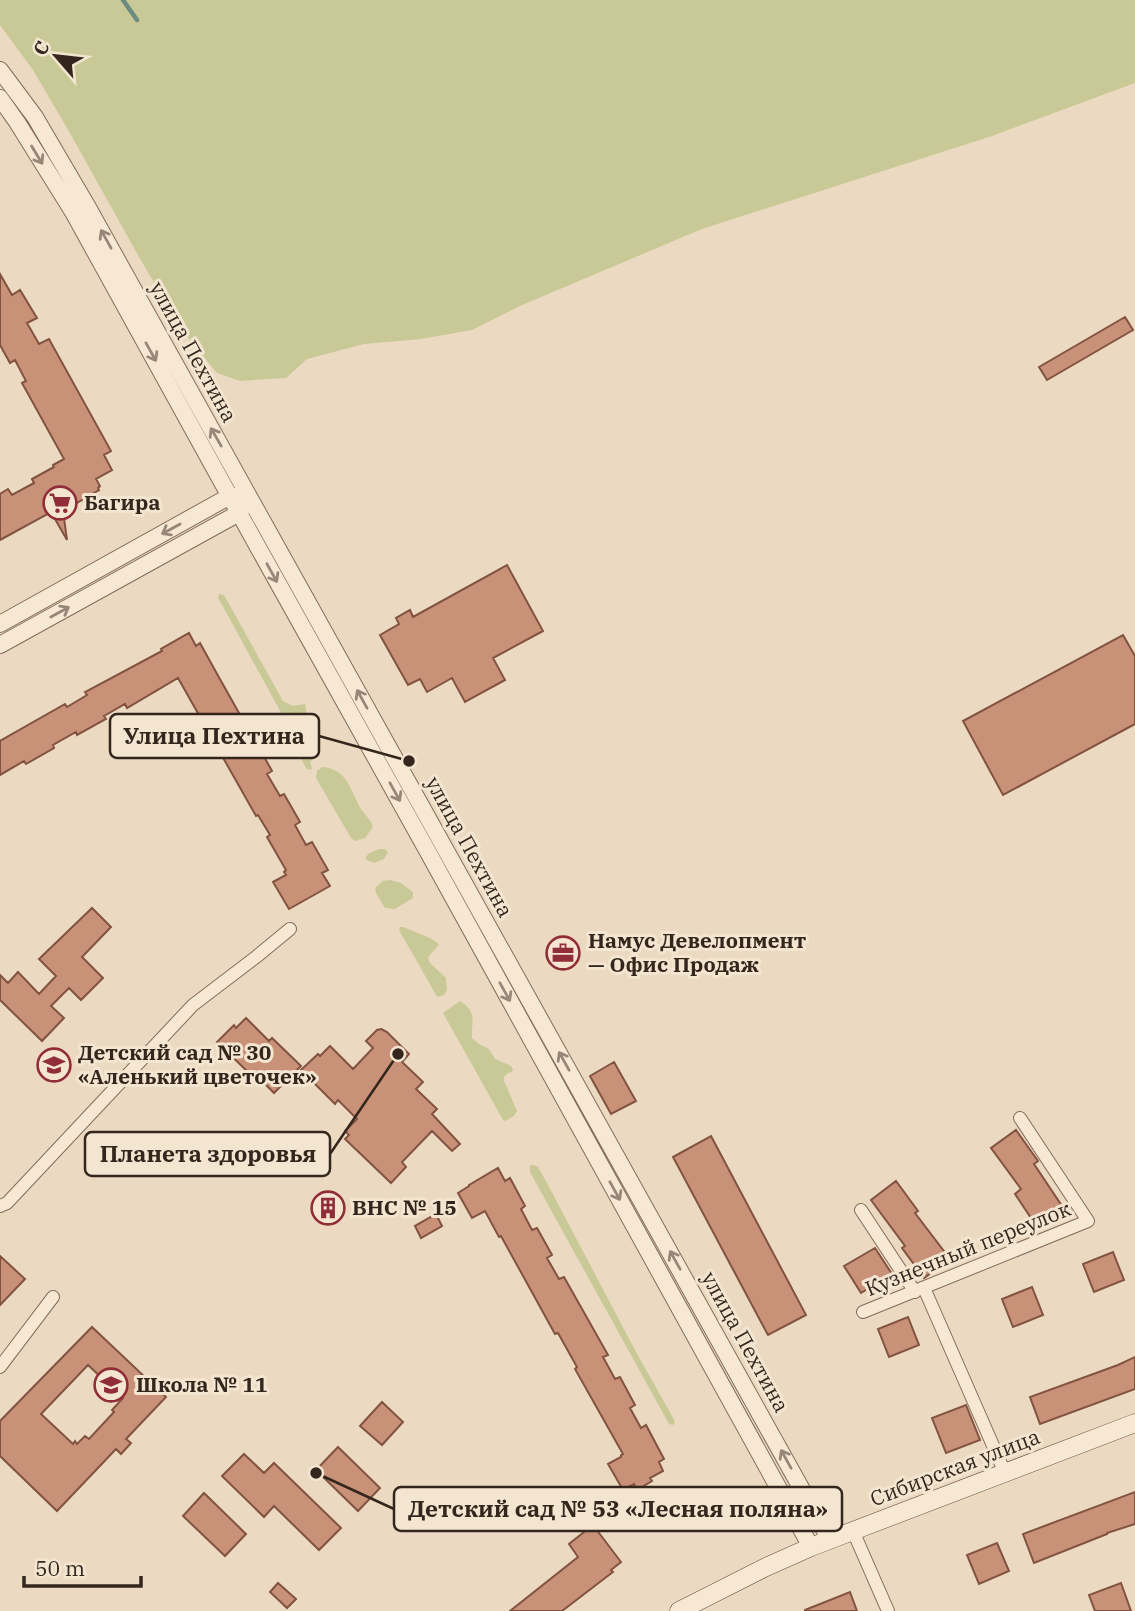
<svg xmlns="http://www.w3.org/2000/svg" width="1135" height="1611" viewBox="0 0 1135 1611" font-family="'IBM Plex Serif',serif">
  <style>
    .green { fill: #c8c996 }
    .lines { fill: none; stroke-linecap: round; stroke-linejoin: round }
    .stream { stroke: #6b8b80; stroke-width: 4.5 }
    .building { fill: #c89178; stroke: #825341; stroke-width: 2; fill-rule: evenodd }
    .minor-casing { stroke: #846b5a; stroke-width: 14 }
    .tertiary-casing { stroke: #846b5a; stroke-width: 18 }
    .secondary-casing { stroke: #664d3d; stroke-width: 19 }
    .minor { stroke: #f7e8d4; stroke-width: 12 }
    .tertiary { stroke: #f7e8d4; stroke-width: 16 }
    .secondary { stroke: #f7e8d4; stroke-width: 18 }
    .oneway { stroke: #968778 }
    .labels { text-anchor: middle; stroke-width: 6; stroke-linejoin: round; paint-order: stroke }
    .street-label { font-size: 21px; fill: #34261d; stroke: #f3e5d0 }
    .poi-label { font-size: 21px; font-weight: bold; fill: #34261d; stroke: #f3e5d0; text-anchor: start }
    .leader { fill: none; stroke: #34261d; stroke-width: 2.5 }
    .callout-dot { fill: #34261d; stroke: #f3e5d0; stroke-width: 2.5 }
    .callout { fill: #f3e5d0; stroke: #34261d; stroke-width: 2.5 }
    .callout-label { font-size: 23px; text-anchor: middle; font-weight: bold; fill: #34261d }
  </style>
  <rect width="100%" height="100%" fill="#ebdac1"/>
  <!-- green -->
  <path class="green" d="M0,0H1135V83L992,136L702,229L522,305L472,330L421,339L364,344L307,359L286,378L240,381L217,373L182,330L139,257L71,135L33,70L0,25Z
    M219,594L224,595L283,701L293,706L305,704L308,721L301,723L284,718L221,603L218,598Z
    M291,729L296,738C310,737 316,739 318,754L315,758L310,762L312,769L309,770L306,768L288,734L287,732Z
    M322,767C348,769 350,790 361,809C365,815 371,820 373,827L365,838L355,841L351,838L316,778L317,771Z
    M379,849H385L388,852L384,859L374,863L365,859L368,854Z
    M390,880L401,883L413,892V898L395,909L385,908L376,893L375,888L383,881Z
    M400,927H403L430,938L439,944C436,950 431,952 428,958L430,963L446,978L447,990L444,995L438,997L436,995L399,930Z
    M460,1001C478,1012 471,1022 472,1038L479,1044L489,1049L495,1059L511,1066L513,1069L512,1072L508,1073L504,1077V1081L517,1111L514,1116L505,1121L503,1120L443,1013Z
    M530,1165H534L538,1167L547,1183L636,1352L672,1416L675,1422L673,1425L669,1424L530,1172Z"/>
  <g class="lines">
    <!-- stream -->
    <path class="stream" d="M123,0L137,20"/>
  </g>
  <!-- building -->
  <path class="building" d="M0,274L12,295L20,290L37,318L27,323L39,344L49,339L111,451L104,455L112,470L96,479L100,486L98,488L99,490L63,511L67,540L51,512L0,540V494L8,489L12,495L34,483L32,479L54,467L53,465L64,459L22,383L26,381L15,360L10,363L0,345Z
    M1125,317L1133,330L1047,380L1039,367Z
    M507,565L543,631L493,658L505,680L465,702L452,678L427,692L420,679L408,685L380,635L399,624L396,618L410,610L413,617Z
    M189,633L196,646L200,643L216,672L244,722L239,725L251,748L257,744L272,771L267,774L280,796L284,794L300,822L295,825L306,845L312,842L328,870L322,873L330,886L289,909L273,882L286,875L284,872L286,870L267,837L270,835L258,815L256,816L178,678L127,708L125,704L104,716L106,719L77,735L76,732L53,745L54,748L26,764L24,761L0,775V741L65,704L67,707L87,695L85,692L162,651L161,649Z
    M1123,635L1135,656V724L1003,795L963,721Z
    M92,908L111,927L82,957L103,978L81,1000L69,988L51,1006L64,1018L42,1041L0,1000V975L8,983L18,972L39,994L56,976L39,959Z
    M246,1018L269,1041L272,1038L301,1066L274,1093L255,1074L252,1076L217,1042L234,1025L236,1028Z
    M381,1029L387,1032L409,1054L402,1062L423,1082L416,1089L437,1109L432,1114L460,1144L452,1151L432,1131L402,1162L406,1167L391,1183L345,1139L349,1135L345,1131L357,1119L338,1100L335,1104L301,1070L318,1054L320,1056L330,1046L353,1069L373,1048L366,1041L377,1030Z
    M614,1062L636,1101L611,1114L590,1076Z
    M1016,1130L1038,1161L1034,1164L1062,1206L1035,1224L1015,1194L1021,1189L991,1148Z
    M711,1136L806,1315L768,1335L673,1157Z
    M498,1168L505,1181L510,1178L525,1206L521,1209L532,1230L537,1228L552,1255L547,1258L559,1279L564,1277L608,1355L603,1357L615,1379L620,1377L635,1405L630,1408L641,1428L646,1425L664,1459L659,1462L663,1471L650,1478L652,1481L637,1490L634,1484L623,1490L608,1464L621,1457V1455L623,1454L575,1369L577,1367L558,1333L555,1334L501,1236L499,1237L485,1211L472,1218L458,1193L469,1186V1185Z
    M896,1181L918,1211L915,1213L950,1259L924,1278L902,1248L905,1246L871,1200Z
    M326,1193L342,1211L329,1222L314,1204Z
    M436,1214L442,1226L421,1238L415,1226Z
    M875,1248L892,1274L861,1293L844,1266Z
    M1113,1252L1124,1280L1094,1292L1083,1264Z
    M0,1256L25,1279L0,1305Z
    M1032,1287L1043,1315L1013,1327L1002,1299Z
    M908,1317L919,1345L889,1357L878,1329Z
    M92,1327L166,1397L126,1439L131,1443L121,1454L116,1449L57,1511L0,1456V1421ZM88,1365L123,1398L112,1410L114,1412L89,1439L85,1436L77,1444L75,1441L73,1444L41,1414Z
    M1135,1357V1389L1040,1424L1030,1397L1118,1365Z
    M382,1402L403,1422L382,1445L360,1426Z
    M966,1405L980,1440L946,1453L932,1418Z
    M338,1447L380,1488L358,1511L316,1470Z
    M244,1454L264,1473L274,1463L341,1528L319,1550L274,1506L264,1517L222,1476Z
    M1135,1492V1524L1107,1533V1534L1034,1563L1023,1534Z
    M204,1493L246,1534L225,1556L183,1516Z
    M593,1525L621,1562L611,1570L613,1572L562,1611H510L578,1557L569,1544Z
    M997,1543L1009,1571L979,1584L967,1555Z
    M278,1583L296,1599L287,1608L270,1592Z
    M1121,1583L1131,1611H1095L1089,1595Z
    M850,1592L857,1611H805V1610Z"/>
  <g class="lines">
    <defs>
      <path id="minor" d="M0,1206L7,1203L193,1005L256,957L290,929
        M861,1210L915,1292
        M924,1288L1005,1473
        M863,1312L1088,1221L1020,1118
        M0,1367L53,1297
        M853,1531L888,1611"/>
      <path id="tertiary" d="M0,70L35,117L86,204L830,1540
        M0,98L17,122L73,212L239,513L428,852L811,1547
        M0,624L230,496H241
        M0,645L239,513L245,504"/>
      <path id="secondary" d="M679,1611L766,1567L811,1547L1135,1423"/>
    </defs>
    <!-- minor casing -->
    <use href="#minor" class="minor-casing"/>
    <!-- tertiary casing -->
    <use href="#tertiary" class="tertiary-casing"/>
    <!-- secondary casing -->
    <use href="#secondary" class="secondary-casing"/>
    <!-- minor -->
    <use href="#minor" class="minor"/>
    <!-- tertiary -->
    <use href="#tertiary" class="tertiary"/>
    <!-- secondary -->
    <use href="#secondary" class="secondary"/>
  </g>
  <!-- one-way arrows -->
  <defs><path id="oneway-shaft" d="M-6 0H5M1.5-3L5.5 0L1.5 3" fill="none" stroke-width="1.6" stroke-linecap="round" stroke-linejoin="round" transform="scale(1.75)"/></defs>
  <g class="oneway">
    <use href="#oneway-shaft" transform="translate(37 155) rotate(59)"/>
    <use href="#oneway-shaft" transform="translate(106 239) rotate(-119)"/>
    <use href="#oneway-shaft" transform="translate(151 352) rotate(61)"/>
    <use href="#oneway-shaft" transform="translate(216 437) rotate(-120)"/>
    <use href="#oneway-shaft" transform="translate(171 529) rotate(151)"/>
    <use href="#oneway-shaft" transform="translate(272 573) rotate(61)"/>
    <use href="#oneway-shaft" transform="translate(60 612) rotate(-29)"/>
    <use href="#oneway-shaft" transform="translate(362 699) rotate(-119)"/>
    <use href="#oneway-shaft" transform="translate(395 792) rotate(61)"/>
    <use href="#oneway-shaft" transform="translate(505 992) rotate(61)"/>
    <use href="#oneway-shaft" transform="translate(564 1061) rotate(-119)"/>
    <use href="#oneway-shaft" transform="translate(615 1191) rotate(61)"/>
    <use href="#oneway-shaft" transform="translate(675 1260) rotate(-119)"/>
    <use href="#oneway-shaft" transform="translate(786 1459) rotate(-119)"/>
  </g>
  <!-- icons -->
  <defs>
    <symbol id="supermarket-ring" viewBox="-11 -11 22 22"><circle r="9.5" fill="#f3e5d0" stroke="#902d38" stroke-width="1.5"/><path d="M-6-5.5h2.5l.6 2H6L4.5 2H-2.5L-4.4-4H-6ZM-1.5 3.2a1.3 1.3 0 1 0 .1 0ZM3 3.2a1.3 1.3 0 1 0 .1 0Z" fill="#902d38"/></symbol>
    <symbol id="office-ring" viewBox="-11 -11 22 22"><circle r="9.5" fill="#f3e5d0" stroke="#902d38" stroke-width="1.5"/><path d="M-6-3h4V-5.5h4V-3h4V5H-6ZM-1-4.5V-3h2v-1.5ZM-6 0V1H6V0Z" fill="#902d38"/></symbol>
    <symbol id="school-ring" viewBox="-11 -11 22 22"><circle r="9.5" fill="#f3e5d0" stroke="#902d38" stroke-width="1.5"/><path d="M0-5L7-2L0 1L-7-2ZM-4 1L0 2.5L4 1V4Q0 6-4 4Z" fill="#902d38"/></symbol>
    <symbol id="building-ring" viewBox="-11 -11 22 22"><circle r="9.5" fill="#f3e5d0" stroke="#902d38" stroke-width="1.5"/><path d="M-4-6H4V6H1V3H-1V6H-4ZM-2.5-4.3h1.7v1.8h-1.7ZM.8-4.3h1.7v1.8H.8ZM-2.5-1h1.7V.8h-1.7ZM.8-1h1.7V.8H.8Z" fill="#902d38"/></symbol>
  </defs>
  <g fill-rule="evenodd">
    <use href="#supermarket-ring" x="41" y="484" width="38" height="38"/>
    <use href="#office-ring" x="544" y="934" width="38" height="38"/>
    <use href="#school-ring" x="35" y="1046" width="38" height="38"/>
    <use href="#building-ring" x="309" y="1189" width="38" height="38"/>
    <use href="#school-ring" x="92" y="1366" width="38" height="38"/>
  </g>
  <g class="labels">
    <!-- street labels -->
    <g class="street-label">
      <text transform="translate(193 352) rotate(61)" y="7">улица Пехтина</text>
      <text transform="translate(469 847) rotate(61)" y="7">улица Пехтина</text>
      <text transform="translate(968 1249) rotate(-22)" y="7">Кузнечный переулок</text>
      <text transform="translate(745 1342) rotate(61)" y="7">улица Пехтина</text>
      <text transform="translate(955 1468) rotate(-21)" y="7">Сибирская улица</text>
    </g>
    <!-- poi labels -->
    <g class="poi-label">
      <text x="84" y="510">Багира</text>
      <text x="588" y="948">Намус Девелопмент<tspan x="588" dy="24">— Офис Продаж</tspan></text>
      <text x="78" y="1060">Детский сад № 30<tspan x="78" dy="24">«Аленький цветочек»</tspan></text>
      <text x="352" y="1215">ВНС № 15</text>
      <text x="136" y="1392">Школа № 11</text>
    </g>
  </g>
  <!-- callouts -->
  <path class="leader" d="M409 761L319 736M398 1054L330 1154M316 1473L394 1509"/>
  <g class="callout-dot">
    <circle cx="409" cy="761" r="7"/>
    <circle cx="398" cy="1054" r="7"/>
    <circle cx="316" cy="1473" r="7"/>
  </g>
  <g class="callout">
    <rect x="110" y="714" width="209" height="44" rx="7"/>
    <rect x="85" y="1132" width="245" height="44" rx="7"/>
    <rect x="394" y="1487" width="448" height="44" rx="7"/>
  </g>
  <g class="callout-label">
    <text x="214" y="744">Улица Пехтина</text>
    <text x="208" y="1162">Планета здоровья</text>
    <text x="618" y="1517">Детский сад № 53 «Лесная поляна»</text>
  </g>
  <!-- north arrow -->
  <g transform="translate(56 56) rotate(298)" stroke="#f3e5d0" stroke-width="5" paint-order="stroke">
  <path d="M0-5L12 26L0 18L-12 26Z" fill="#34261d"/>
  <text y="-10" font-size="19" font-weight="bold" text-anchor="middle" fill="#34261d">С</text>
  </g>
  <!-- scale -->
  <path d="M24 1576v10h117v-10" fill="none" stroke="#34261d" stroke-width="3.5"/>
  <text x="35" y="1576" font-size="21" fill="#34261d" stroke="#f3e5d0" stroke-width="5" paint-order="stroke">50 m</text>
</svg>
